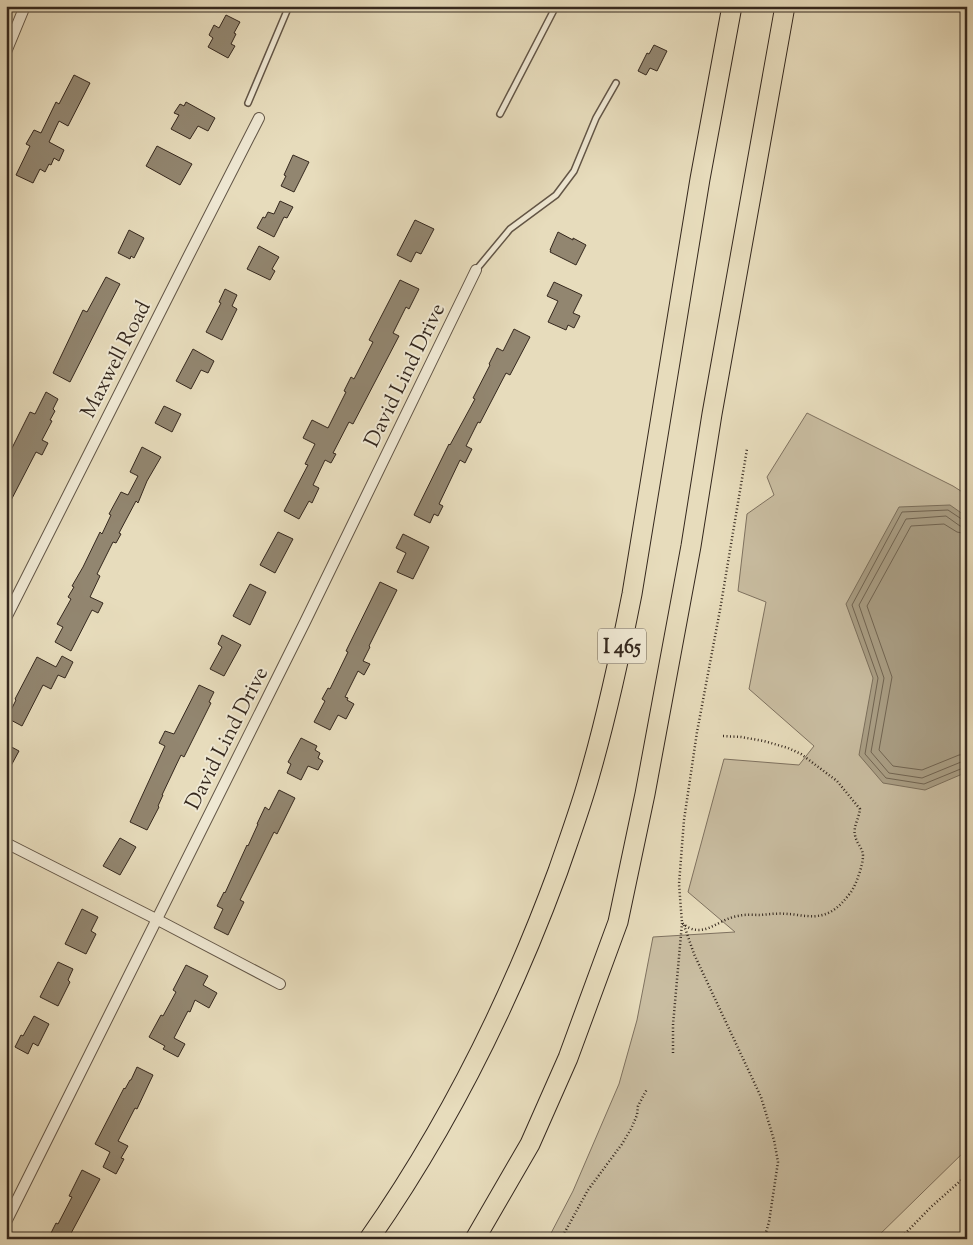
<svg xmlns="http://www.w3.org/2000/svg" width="973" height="1245" viewBox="0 0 973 1245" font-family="'Sorts Mill Goudy',serif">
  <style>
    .green { fill: #c9bda1; stroke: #7f7260 }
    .water { fill: #aa9f86; stroke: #7b6f5c }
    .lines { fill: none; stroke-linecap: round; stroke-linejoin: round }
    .shore { stroke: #706452; stroke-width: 1 }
    .building { fill: #928670; stroke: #35281e }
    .service-casing { stroke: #625546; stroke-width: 8 }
    .minor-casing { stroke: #625546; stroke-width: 12 }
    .motorway-casing { stroke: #35281e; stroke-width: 21 }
    .path { stroke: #35281e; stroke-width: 2.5; stroke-dasharray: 1 2.5; stroke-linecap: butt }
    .service { stroke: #efe8d3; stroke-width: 5 }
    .minor { stroke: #efe8d3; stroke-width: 10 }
    .motorway { stroke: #e7dcbc; stroke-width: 19 }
    .labels { text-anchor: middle; stroke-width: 4; stroke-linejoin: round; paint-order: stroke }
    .shield { fill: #efe8d3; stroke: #6d6254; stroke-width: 1 }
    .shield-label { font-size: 20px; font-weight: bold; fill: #35281e }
    .street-label { font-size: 21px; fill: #35281e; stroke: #efe8d3 }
  </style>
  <rect width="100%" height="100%" fill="#e7dcbc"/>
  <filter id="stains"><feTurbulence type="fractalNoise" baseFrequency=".004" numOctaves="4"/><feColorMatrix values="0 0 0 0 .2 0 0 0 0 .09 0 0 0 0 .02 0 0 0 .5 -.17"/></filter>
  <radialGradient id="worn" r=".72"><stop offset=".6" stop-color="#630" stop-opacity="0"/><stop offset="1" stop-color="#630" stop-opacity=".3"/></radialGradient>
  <!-- green -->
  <path class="green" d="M807,413L953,486L967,495V1149L875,1239H548L573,1191L619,1084L637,1020L653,937L735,932L688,892L724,759L799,765L814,746L749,689L766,602L738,591L747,514L774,495L767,477Z"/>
  <!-- water -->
  <path class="water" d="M950,505L967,517V772L925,790L883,783L859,755L873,678L846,604L899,507Z"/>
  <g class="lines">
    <!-- shore -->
    <path class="shore" d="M967,520H963L948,510L902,512L852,605L878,678L865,754L886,778L924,784L963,768H967
      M967,527L960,526L946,516L906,519L859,605L884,678L871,752L889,773L922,778L961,762H967
      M967,534L957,532L944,524L911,526L867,606L892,677L879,750L893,766L922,770L959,755L967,754"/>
  </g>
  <!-- building -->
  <path class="building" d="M226,15L240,22L234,33L236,34L231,44L235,46L228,58L208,47L213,38L209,35L214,25L219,28Z
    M654,45L667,51L657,71L650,68L646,75L638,71L647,53L649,54Z
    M74,75L90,83L68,126L59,121L49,142L64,150L59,161L54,158L51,165L49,164L45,172L40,169L33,183L16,175L30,146L26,144L34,130L41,133L56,102L59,104Z
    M186,102L215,118L208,131L198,126L190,139L171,129L179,115L174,113L180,104L184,106Z
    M157,146L192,164L180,185L146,166Z
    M293,155L309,162L294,192L281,186L286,176L284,175Z
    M280,201L293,207L287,218L284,217L274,237L257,228L263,217L265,218L268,212L274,214Z
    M415,220L434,229L421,254L416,252L411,262L397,255Z
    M129,230L144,238L134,258L131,256L130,259L118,253Z
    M558,232L573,240V238L586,245L576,265L550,252L551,250H550Z
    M259,246L279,257L272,269L275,271L270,280L247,269Z
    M106,277L120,284L108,307L70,382L53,373L83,310L87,312Z
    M400,280L419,289L409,309L406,307L393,333L399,336L353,424L349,422L333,453L336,454L331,463L325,460L313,485L319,488L312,503L309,501L299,519L284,511L308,465L305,464L315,444L303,438L312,420L328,428L346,392L344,391L351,377L354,379L373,342L369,340Z
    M554,282L582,295L573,313L580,316L574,328L568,325L566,330L548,322L558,301L547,296Z
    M225,289L237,295L232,306L237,309L222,340L206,332L221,303L219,302Z
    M514,329L530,337L510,375L506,373L480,423L478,422L466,446L472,449L465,463L460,460L439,504L443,506L438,516L434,514L430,523L414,515L449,444L450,445L475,399L473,398L490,365L489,364L497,348L503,351Z
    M193,349L214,361L208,373L201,370L191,389L176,381Z
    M46,392L58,399L53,409L55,411L50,420L52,421L42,440L48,443L42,455L36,452L6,510V460L30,412L35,414Z
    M164,406L181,414L172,432L155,423Z
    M142,447L161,457L147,481L138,503L136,501L119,533L121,534L116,543L113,542L97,574L100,576L90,597L103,603L98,613L92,610L71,651L55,642L63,627L57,624L71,599L68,597L74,587L72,586L83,567L100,532L102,534L111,515L109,514L121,492L128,495L138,476L130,472Z
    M278,532L293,539L275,573L260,565Z
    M403,534L429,547L413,579L397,572L406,553L396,548Z
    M380,582L397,590L369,646L370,647L363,661L370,664L364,675L358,671L345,697L348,698L347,700L354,704L346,719L338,715L330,730L314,722L325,701L322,699L328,688L330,689L348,652L346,651Z
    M250,584L266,592L250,625L233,616Z
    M222,635L241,645L224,676L210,669L222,647L218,644Z
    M62,656L73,662L65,678L58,675L51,689L43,685L22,726L7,718L16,700L15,699L37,657L56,667Z
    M199,685L214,692L209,702L211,703L184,757L181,755L162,795H163L158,806L159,807L147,830L130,822L165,746L159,743L165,731L174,734Z
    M301,738L317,746L315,750L320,753L318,758L323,761L318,770L308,766L301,780L287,773L291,764L288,762Z
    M6,744L19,751L6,775Z
    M279,790L295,798L277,834L274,832L240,900L244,902L228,935L214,928L223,909L217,906L224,892L225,893L247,845L248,846L258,824H257L265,807L269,810Z
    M120,838L136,847L120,875L103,866Z
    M82,909L98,917L91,931L96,934L86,954L65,944Z
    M58,962L73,969L68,980L70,982L58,1006L40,997Z
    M186,965L208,976L203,985L217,993L209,1008L195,1000L190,1012L188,1011L174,1038L185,1044L178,1057L163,1049L165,1046L149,1037L161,1015L163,1016L176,992L173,990Z
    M34,1016L49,1024L38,1046L33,1043L28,1054L15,1047L21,1035L23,1036Z
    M137,1067L153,1075L137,1109L135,1108L118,1141L128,1146L121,1158L124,1159L116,1174L103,1167L110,1152L95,1144L124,1088L125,1089L130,1080H131Z
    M82,1170L100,1179L68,1239H48L56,1223L58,1224L72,1197L69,1196Z"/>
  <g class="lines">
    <defs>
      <path id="service" d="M248,103L289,6
        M500,114L556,6
        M476,270L510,229L556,195L574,171L596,118L616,83"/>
      <path id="minor" d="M6,52L25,6
        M6,618L188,257L259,118
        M6,843L156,919L280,984
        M6,1222L305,622L476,270"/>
      <path id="motorway" d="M369,1239C448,1126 510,1001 558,871C569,839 581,807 590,774C607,715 620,655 632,594L700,179L732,6
        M475,1239L530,1144L568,1058L618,922L645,794L691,546L712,414L785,6"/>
    </defs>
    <!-- service casing -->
    <use href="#service" class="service-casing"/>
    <!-- minor casing -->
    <use href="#minor" class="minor-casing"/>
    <!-- motorway casing -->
    <use href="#motorway" class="motorway-casing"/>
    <!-- path -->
    <path class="path" d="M723,736L741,737L764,741L788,748L801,754L837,781L860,809C859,818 853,827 855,835C856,843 863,848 863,856C863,865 856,885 851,892C839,908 828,918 807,916C801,916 794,914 788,914C779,913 770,914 761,915C754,915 746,914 738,916C717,919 703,941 682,923L679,884L684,820L697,732L720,610L747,449
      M684,925L694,954L761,1097L774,1140L778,1162L769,1222L764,1239
      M673,1053V1025L682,923
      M561,1239L588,1190L622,1144L631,1129L637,1115L638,1106L647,1089
      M900,1239L931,1207L967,1175"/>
    <!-- service -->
    <use href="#service" class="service"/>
    <!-- minor -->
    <use href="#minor" class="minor"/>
    <!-- motorway -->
    <use href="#motorway" class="motorway"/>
  </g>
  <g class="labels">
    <!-- shield labels -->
    <rect class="shield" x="598" y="628.5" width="48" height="35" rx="4"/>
    <g class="shield-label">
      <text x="622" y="653">I 465</text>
    </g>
    <!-- street labels -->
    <g class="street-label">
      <text transform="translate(115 359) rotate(-63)" y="7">Maxwell Road</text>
      <text transform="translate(404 375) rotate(-64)" y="7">David Lind Drive</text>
      <text transform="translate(226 738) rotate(-63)" y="7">David Lind Drive</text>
    </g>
  </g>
  <!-- margin -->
  <rect width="973" height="1245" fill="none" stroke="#e7dcbc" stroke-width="25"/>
  <rect x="8" y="8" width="958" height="1230" fill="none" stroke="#35281e" stroke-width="2.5"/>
  <rect x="12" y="12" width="948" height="1220" fill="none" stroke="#35281e"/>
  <rect width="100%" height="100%" filter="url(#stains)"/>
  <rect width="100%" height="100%" fill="url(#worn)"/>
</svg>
